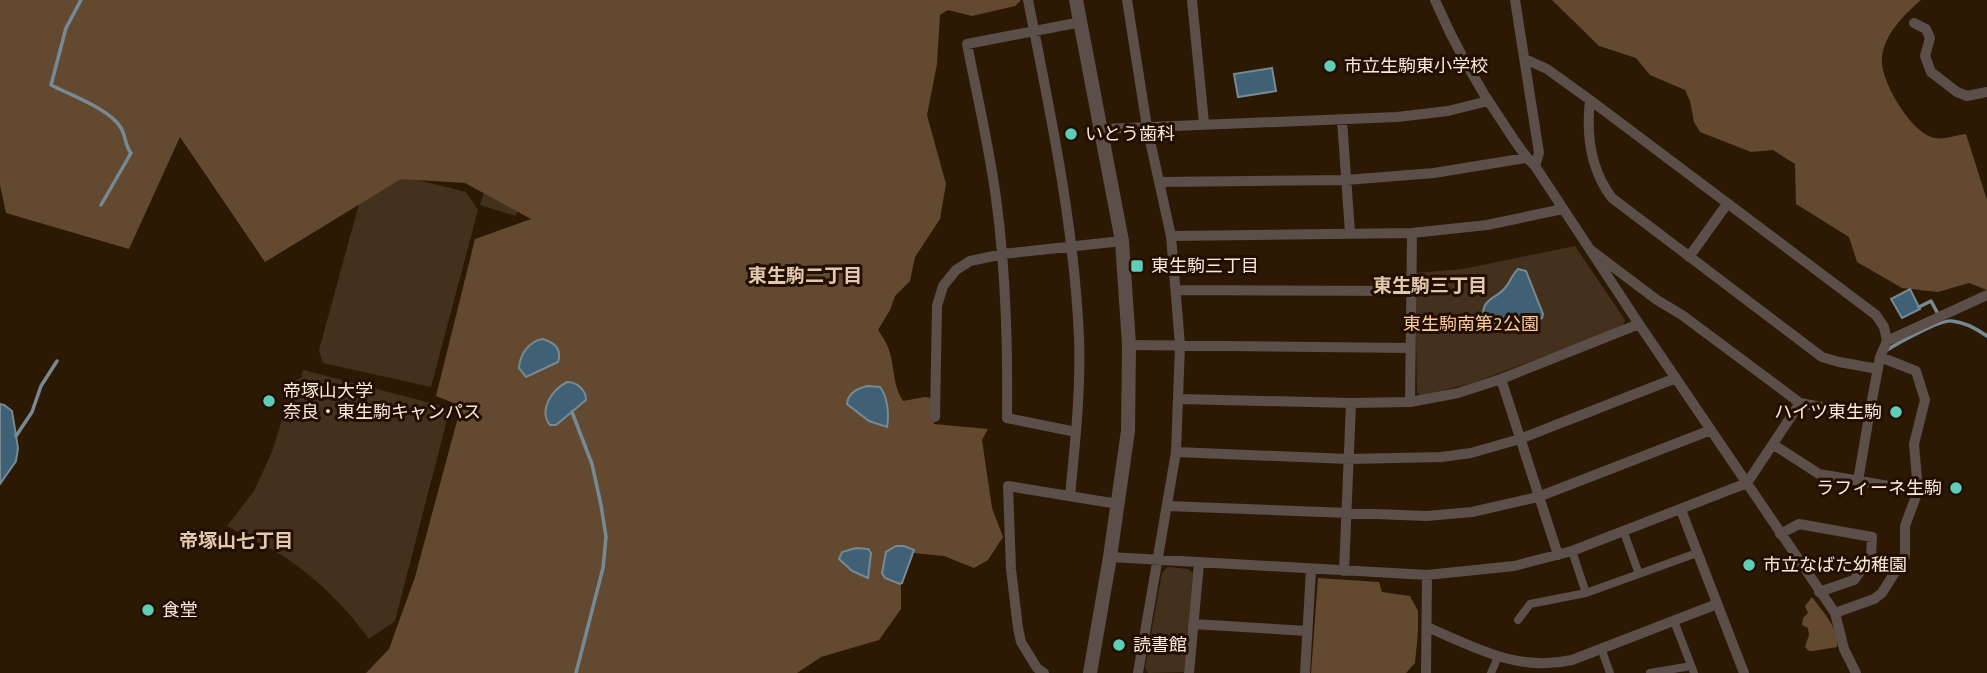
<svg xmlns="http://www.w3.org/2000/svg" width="1987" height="673" viewBox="0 0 1987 673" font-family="'PT Sans','Noto Sans JP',sans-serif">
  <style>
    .green { fill: #44311d }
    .forest { fill: #624930 }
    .water { fill: #3f6075; stroke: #778a94; stroke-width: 2 }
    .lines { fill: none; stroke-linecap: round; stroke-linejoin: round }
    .stream { stroke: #778a94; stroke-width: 3.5 }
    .pedestrian { stroke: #5c4e49; stroke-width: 8 }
    .minor { stroke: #5c4e49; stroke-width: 10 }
    .tertiary { stroke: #5c4e49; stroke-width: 14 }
    .poi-dot { fill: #5eceb8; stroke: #220f00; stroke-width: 2.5 }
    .labels { text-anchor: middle; stroke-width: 6; stroke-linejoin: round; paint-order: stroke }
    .poi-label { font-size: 18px; fill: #f9ebde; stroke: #220f00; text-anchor: start }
    .park-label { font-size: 18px; fill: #fdcd9f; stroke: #220f00 }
    .neighbourhood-label { font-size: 19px; font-weight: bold; fill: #e3c8ae; stroke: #220f00 }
  </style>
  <rect width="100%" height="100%" fill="#2c1904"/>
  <!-- green -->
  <path class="green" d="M398,175L466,192L478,210L431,387L323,363L319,350L359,204Z
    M524,184L516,216L480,205L486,185Z
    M1575,246L1625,320L1623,327L1472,383L1420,396L1417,392L1415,273L1463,269Z
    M303,370L450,408L395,621L369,639C346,608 319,580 286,558C268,546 247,537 227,526L254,491L272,452L294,381L301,378Z
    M1168,567L1188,569L1193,573L1184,672L1148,673L1145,668L1162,573Z"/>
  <!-- forest -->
  <path class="forest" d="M0,0H1021L1015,6L972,16L948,10L940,15L937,64L927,115L946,184L940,219L915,257L910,281L895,296L890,310L878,330C882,336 887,343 889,350C895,368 892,383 903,401L925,397L932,398L934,424L988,429L982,440L992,508L1003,537L988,560L974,568L944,556L894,551L901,586V609L879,640L821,657L797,673H366L389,649L415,577L461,406L436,396L475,239L531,219L465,183L401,179L265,262L180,137L129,249L6,213L0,185Z
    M1552,0H1921C1904,15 1885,33 1882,57C1879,79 1911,134 1935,138C1943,140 1957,135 1966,134L1987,200V290L1969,283L1938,292L1902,288L1857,262L1849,237L1796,204L1795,164L1773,150L1751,152L1700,132L1694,122L1690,101L1685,90L1650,75L1636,58L1599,46Z
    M1318,578L1379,582L1382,592L1410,596L1418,611V632L1415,663L1406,673H1311Z
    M1812,597C1822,611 1840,629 1837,647L1813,651H1809L1805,647L1809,635L1808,628L1802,625L1803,618L1808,613L1805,606Z"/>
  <!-- water -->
  <path class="water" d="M1272,68L1276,91L1238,97L1234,74Z
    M1518,269L1526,271L1543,314L1542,318C1526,326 1499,328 1483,318C1482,297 1495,300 1505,288C1510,282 1512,275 1518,269Z
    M1910,289L1920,309L1902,318L1891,299Z
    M543,339C555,343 562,349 558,362L526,377L519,368C520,354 529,341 543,339Z
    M567,382C577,382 586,390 586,400L556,425H550C538,410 552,390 567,382Z
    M868,386L880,387C888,397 889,415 887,427L869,421L847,404C848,392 858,388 868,386Z
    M0,404L4,405L12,411L18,448L16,461L0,484Z
    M896,546H904L914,550L902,583L900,584L885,578L882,573L886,552Z
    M856,548L868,549L871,553L868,578L852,571L839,559L842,552Z"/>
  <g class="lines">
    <!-- stream -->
    <path class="stream" d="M81,0L66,28L51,85C70,95 110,109 121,128C126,136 125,146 131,153L101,205
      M1919,307L1931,301L1938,314
      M1887,350C1898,343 1941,319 1952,321C1964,322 1977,329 1987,336
      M572,412L592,464L601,505L606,537L603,568L576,673
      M16,436L32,412L41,386L57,361"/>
    <!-- pedestrian -->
    <path class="pedestrian" d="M1623,530L1639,574
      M1572,551L1586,593
      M1518,620L1530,604L1586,593L1697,553
      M1674,621L1694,673
      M1601,648L1610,673
      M1491,673L1498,657
      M1650,673L1691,666"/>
    <!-- minor -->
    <path class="minor" d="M1028,0C1050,111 1074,224 1079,337C1081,390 1075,444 1070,496
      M1127,0L1147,127L1171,236L1180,345L1176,452L1138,673
      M1192,0L1204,123
      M1435,0C1454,44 1476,84 1503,123C1513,138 1522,154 1535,166L1639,324L1835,613L1844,649L1856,673
      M1515,0L1539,153L1535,166
      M1914,23L1926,29L1930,38L1925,56L1931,72L1957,92L1967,96L1987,92
      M1525,59L1547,69L1590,100L1876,315L1884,327L1887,341L1880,357L1869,416L1800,403L1682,315L1657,300L1592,251
      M1590,100C1586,135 1590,169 1612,198L1822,357L1839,362L1878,369
      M1342,120L1350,233
      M1101,129L1397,117L1448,111L1488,101
      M1160,182L1346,180L1434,173L1526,158
      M1171,236L1412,233L1487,225L1563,209
      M1689,257L1727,204
      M1176,290L1410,291
      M1887,341L1987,295
      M1129,345L1410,348
      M1501,379L1558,555
      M1180,399L1351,403L1410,402L1458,393L1501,379L1639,324
      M1410,402L1412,233
      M935,417L937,306L943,286L956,270L970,261L1003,254L1122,241
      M1076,432L1007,418C1008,344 1006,271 996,198C989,146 977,95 967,44L1081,22
      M1774,445L1819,474L1918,491
      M1176,452L1349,459L1441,457L1471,453L1520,439L1676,378
      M1858,481L1869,416
      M1167,506L1427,516L1472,512L1538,497L1711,430
      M1681,510L1744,673
      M1780,534L1799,524L1872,537L1871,557L1854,580L1819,592
      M1110,557L1427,575L1514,566L1572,551L1747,483L1800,403
      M1344,571L1351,403
      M1835,613L1874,599L1882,593L1905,556V526L1918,491L1914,444L1925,400L1916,371L1880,357
      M1193,624L1307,631
      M1427,627C1476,648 1517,672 1572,660L1717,604
      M1044,673L1037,668L1021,642L1018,628L1011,569L1008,486L1118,504
      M1189,673L1199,563
      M1305,673L1311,570
      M1426,673L1427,575"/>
    <!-- tertiary -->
    <path class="tertiary" d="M1076,0L1122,241L1129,345L1128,431L1110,557L1090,673"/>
  </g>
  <!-- markers -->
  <g class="poi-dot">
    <circle cx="1330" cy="66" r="7"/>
    <circle cx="1071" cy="134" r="7"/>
    <rect x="1130" y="259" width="14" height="14" rx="3.5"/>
    <circle cx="269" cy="401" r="7"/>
    <circle cx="1896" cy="412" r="7"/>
    <circle cx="1956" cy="488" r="7"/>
    <circle cx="1749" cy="565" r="7"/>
    <circle cx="148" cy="610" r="7"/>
    <circle cx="1119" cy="645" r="7"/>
  </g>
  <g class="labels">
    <!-- poi labels -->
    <g class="poi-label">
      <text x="1344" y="72">市立生駒東小学校</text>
      <text x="1085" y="140">いとう歯科</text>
      <text x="1151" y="272">東生駒三丁目</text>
      <text x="283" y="397">帝塚山大学<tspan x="283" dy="21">奈良・東生駒キャンパス</tspan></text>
      <text x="1882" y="418" text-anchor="end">ハイツ東生駒</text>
      <text x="1942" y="494" text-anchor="end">ラフィーネ生駒</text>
      <text x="1763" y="571">市立なばた幼稚園</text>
      <text x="162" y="616">食堂</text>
      <text x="1133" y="651">読書館</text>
    </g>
    <!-- park labels -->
    <g class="park-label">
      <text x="1471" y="330">東生駒南第2公園</text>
    </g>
    <!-- neighbourhood labels -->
    <g class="neighbourhood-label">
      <text x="805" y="282">東生駒二丁目</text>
      <text x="1430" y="292">東生駒三丁目</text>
      <text x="236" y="547">帝塚山七丁目</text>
    </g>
  </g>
</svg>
